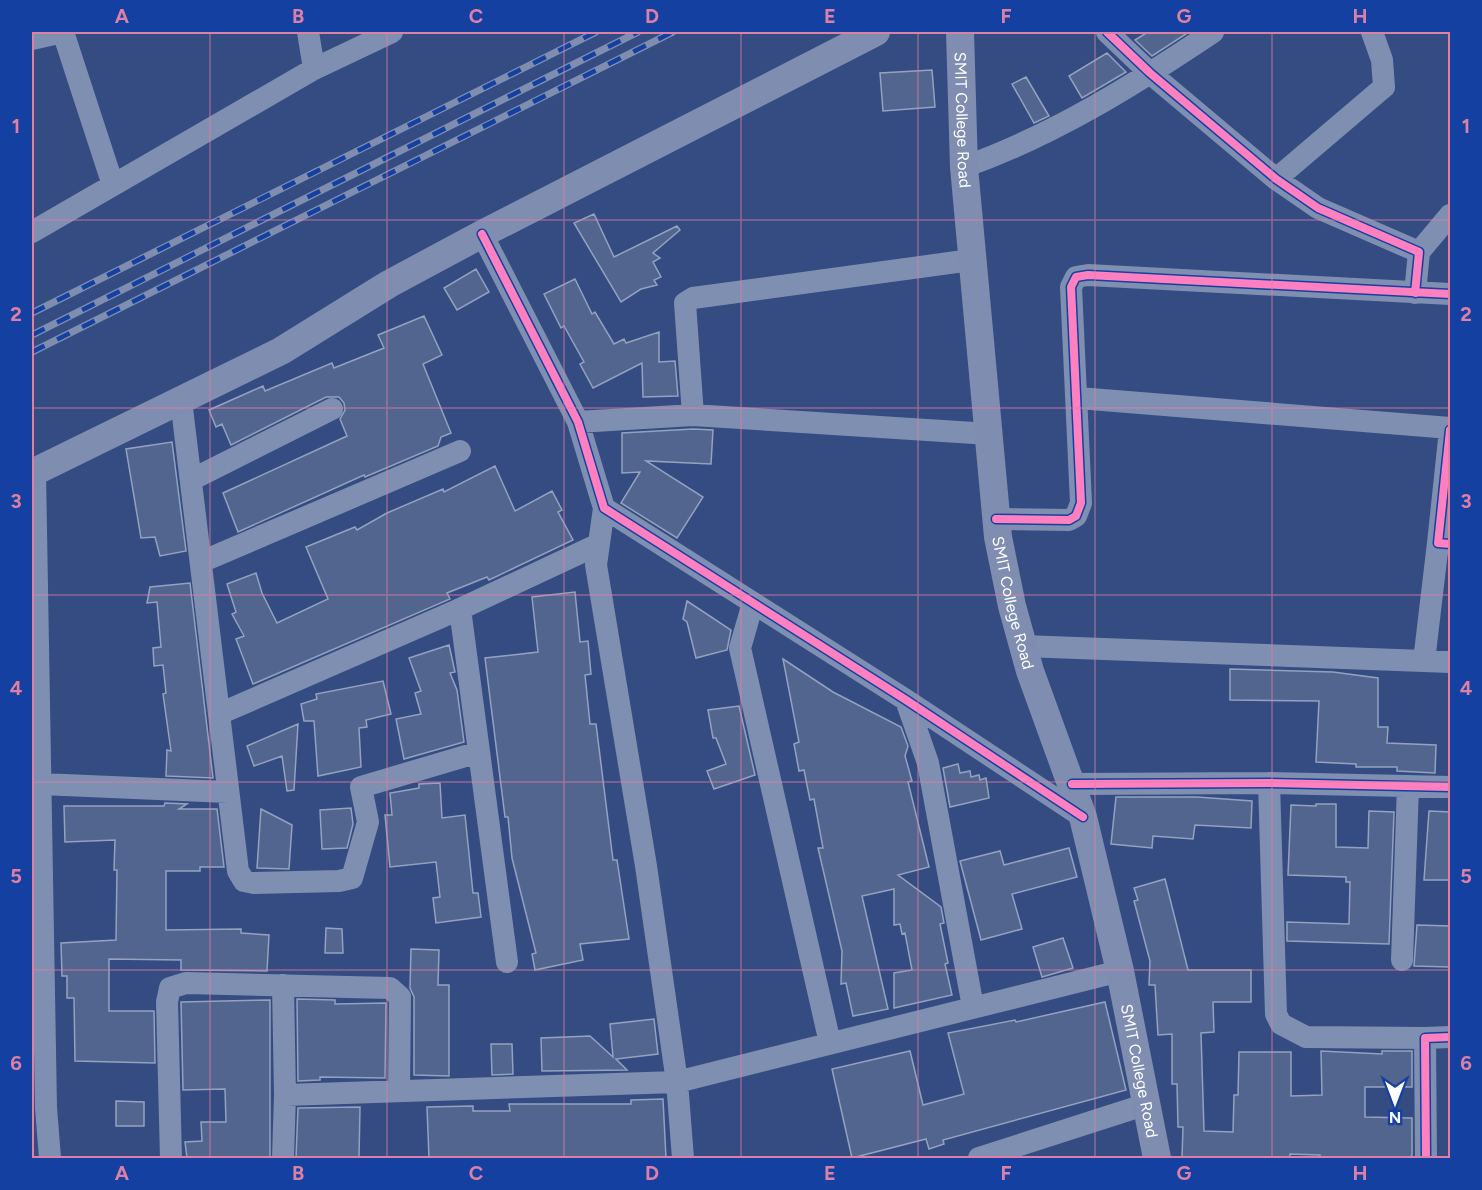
<svg xmlns="http://www.w3.org/2000/svg" width="1482" height="1190" viewBox="0 0 1482 1190" font-family="Figtree,sans-serif">
  <style>
    .building { fill: #52658f; stroke: #94a2bf; stroke-width: 1.5 }
    .lines { fill: none; stroke-linecap: round; stroke-linejoin: round }
    .minor { stroke: #7f8fb1; stroke-width: 22 }
    .major { stroke: #7e8db0; stroke-width: 28 }
    .rail-casing { stroke: #7f8eb0; stroke-width: 7 }
    .rail { stroke: #1440a1; stroke-width: 4.5; stroke-dasharray: 14; stroke-linecap: butt }
    .cycleway-casing { stroke: #1440a1; stroke-width: 11 }
    .cycleway { stroke: #ff80c0; stroke-width: 8 }
    .grid { fill: none; stroke: #dd80a5; stroke-width: 1.5; stroke-opacity: 0.55 }
    .labels { text-anchor: middle; stroke-width: 6; stroke-linejoin: round; paint-order: stroke }
    .street-label { font-size: 16px; fill: #fff; stroke: #1440a1 }
    .neatline { fill: none; stroke: #dd80a5; stroke-width: 2 }
    .grid-label { font-size: 20px; text-anchor: middle; font-weight: bold; fill: #dd80a5 }
  </style>
  <rect width="100%" height="100%" fill="#344c81"/>
  <!-- building -->
  <path class="building" d="M1148,32H1189L1152,56L1135,40Z
    M1107,53L1126,72L1082,98L1069,76Z
    M932,70L935,107L883,111L880,73Z
    M1026,77L1049,116L1034,123L1012,84Z
    M594,214L614,257L677,226L680,230L653,253L660,258L653,262L661,277L654,280L657,285L641,289L621,302L574,223Z
    M476,269L489,292L457,310L444,288Z
    M575,279L592,314L595,312L614,344L624,339L626,343L659,332V362L675,361L678,396L643,397L642,363L593,388L580,364L584,362L564,326L561,328L544,294Z
    M424,316L442,355L423,364L451,433L441,437L438,446L365,477L364,475L238,532L223,493L347,436L340,419L345,410L344,403L339,397H326L231,445L222,424L216,427L209,410L263,386L265,391L332,363L334,368L384,348L378,335Z
    M693,429L713,430L711,464L646,461L703,497L677,538L621,503L640,472L622,473V433Z
    M172,442L186,551L160,556L155,537L141,538L126,449Z
    M495,466L515,511L552,491L562,510L558,512L573,540L489,580L487,577L447,593L450,599L253,684L236,639L244,636L232,614L236,612L227,584L256,573L262,593L277,623L328,599L306,547L355,527L357,530L387,513L443,489L444,492Z
    M190,583L213,778L166,776L167,750L171,751L163,694L166,693L163,665L154,666L153,648L161,647L157,602L147,603L150,587Z
    M575,592L580,642L588,641L591,674L585,675L590,724H596L613,860H617L629,939L580,944L583,960L535,970L532,954L536,953L512,858L508,817H505L485,658L538,652L532,597Z
    M687,601L731,630L727,650L696,658L687,622L683,619Z
    M449,645L455,672L450,673L457,690L464,742L404,759L396,719L421,714L415,693L421,691L409,658Z
    M783,659L833,692L901,727L908,746L905,756L912,781L908,782L929,867L898,875L941,907L944,923L940,924L948,963L945,964L952,995L894,1008V973L912,970L905,933L902,934L900,924L894,925V889L862,896L888,1009L853,1016L846,983L841,984L842,951L818,848H823L814,799L810,800L804,770L799,771L794,744L799,742Z
    M1230,669L1333,672L1378,678V727H1388L1387,743L1436,745L1435,773L1397,771V767H1356V764L1316,762L1319,701L1230,700Z
    M383,681L391,714L366,720L367,727L359,728L361,767L318,776L314,721H304L301,704L317,699L316,694Z
    M739,706L755,775L714,789L707,771L726,764L716,738H713L708,710Z
    M298,724L294,790L287,791L282,756L254,766L247,746Z
    M958,764L960,773L970,771L971,777L979,775L980,780L986,778L989,798L950,807L943,768Z
    M440,783L442,818L465,815L473,893H478L481,917L436,923L433,898L440,897L436,862L390,867L385,815H392L390,793L419,788V784Z
    M1116,797H1197L1252,801L1251,828L1195,825L1193,839L1153,836L1152,848L1111,844Z
    M165,803L187,804L179,809H217L224,867H200V871H166V930L241,929V933L269,935L267,971L181,970V960L109,959V1011H154L155,1063L75,1061L74,998H67V976H62L61,943L116,940L117,870H114L115,840L65,842L64,806H164Z
    M1316,804H1336V847L1368,848L1369,811L1394,812L1389,944L1287,941V922L1349,924L1350,882H1346V877L1288,875L1291,805L1316,806Z
    M351,808L353,824L347,848L322,849L320,810Z
    M261,809L292,825L289,869L257,868Z
    M1429,811L1450,812V880H1424Z
    M1069,848L1077,877L1012,894L1022,929L981,940L960,861L1000,851L1004,865Z
    M1165,879L1188,970H1251V1002H1213L1214,1032L1201,1033L1204,1131L1233,1132L1234,1095H1238L1239,1052H1291V1096L1322,1095L1321,1051L1382,1054V1051H1412V1087H1365V1117L1412,1118V1155L1410,1158H1320V1155L1290,1154V1158L1182,1157L1183,1127H1178L1177,1084H1172V1034L1158,1035L1155,985H1149L1150,961L1134,901L1138,900L1134,888Z
    M1417,925L1450,926V967L1414,966Z
    M326,928L342,929L343,953H325Z
    M1063,938L1073,968L1042,977L1033,947Z
    M411,949L439,950L438,985H449V1076L414,1075V997L410,988Z
    M297,999L335,1000V1004L386,1003L385,1078L320,1077V1080L298,1081Z
    M270,1000V1158H187L185,1142L202,1141L201,1122H226L225,1089L183,1090L181,1002Z
    M1105,1002L1126,1090L943,1140L944,1144L929,1149L926,1139L852,1158L832,1069L910,1051L923,1105L964,1094L948,1033L1015,1020L1016,1022Z
    M654,1019L658,1054L616,1059L627,1070L542,1071L541,1038L590,1036L613,1057L610,1024Z
    M491,1044H512L513,1074L492,1075Z
    M663,1099L666,1158H429L427,1107L473,1106V1111H510L509,1104H631V1100Z
    M116,1101L144,1102V1126H116Z
    M360,1107L359,1158H296L298,1108Z"/>
  <g class="lines">
    <!-- minor -->
    <path class="minor" d="M308,32L314,69
      M1107,32L1150,73L1276,179L1318,208L1419,252L1415,293
      M32,39L63,32L113,185
      M964,167C1054,135 1134,85 1213,32
      M1276,179L1384,87L1382,60L1372,32
      M32,232L314,69L392,32
      M482,234L578,422L604,508L906,700L1083,817
      M1419,252L1450,215
      M1078,398L1450,428
      M181,400L238,871L244,881L254,883L339,881L352,878L368,822L361,787L479,752
      M693,415L685,303L693,298L971,260
      M578,422L693,415L990,434
      M1450,430L1438,543L1450,544
      M35,472L46,1108L50,1158
      M191,480L332,409
      M604,508L596,565L646,866L677,1082L683,1158
      M996,519L1069,520L1076,516L1081,503L1071,287L1076,277L1088,275L1450,294
      M201,562L460,451
      M753,603L740,648L830,1043
      M460,609L507,962
      M1023,646L1450,662
      M1424,661L1438,543
      M906,700L928,763L973,1007
      M219,714L460,609L599,544
      M1269,783L1276,1014L1281,1024L1306,1037L1425,1038
      M41,784L228,792
      M1072,784L1269,783L1450,787
      M1402,960L1408,786
      M283,985L285,1095L283,1158
      M285,1095L677,1082L1120,971
      M171,1158L167,1002L170,988L186,983L390,988L400,997L399,1091
      M979,1158L1147,1104
      M1426,1158L1425,1038L1450,1037"/>
    <!-- major -->
    <g class="major">
      <path id="s1" d="M960,32L964,167L998,537L1012,606L1030,671L1083,817L1120,971L1157,1158"/>
      <path d="M32,473L281,351L389,284L482,234L876,32"/>
    </g>
    <defs>
      <path id="rail" d="M32,313L596,32
        M32,335L638,32
        M32,352L673,32"/>
    </defs>
    <!-- rail casing -->
    <use href="#rail" class="rail-casing"/>
    <!-- rail -->
    <use href="#rail" class="rail"/>
    <defs>
      <path id="cycleway" d="M1107,32L1150,73L1276,179L1318,208L1419,252L1415,293
        M482,234L578,422L604,508L906,700L1083,817
        M1450,430L1438,543L1450,544
        M996,519L1069,520L1076,516L1081,503L1071,287L1076,277L1088,275L1450,294
        M1072,784L1269,783L1450,787
        M1426,1158L1425,1038L1450,1037"/>
    </defs>
    <!-- cycleway casing -->
    <use href="#cycleway" class="cycleway-casing"/>
    <!-- cycleway -->
    <use href="#cycleway" class="cycleway"/>
  </g>
  <!-- grid -->
  <path class="grid" d="M210,32V1158M387,32V1158M564,32V1158M741,32V1158M918,32V1158M1095,32V1158M1272,32V1158M32,220H1450M32,408H1450M32,595H1450M32,782H1450M32,970H1450"/>
  <g class="labels">
    <!-- street labels -->
    <g class="street-label">
      <text dy="6" stroke="none"><textPath href="#s1" startOffset="88">SMIT College Road</textPath></text>
      <text dy="6" stroke="none"><textPath href="#s1" startOffset="574">SMIT College Road</textPath></text>
      <text dy="6" stroke="none"><textPath href="#s1" startOffset="1060">SMIT College Road</textPath></text>
    </g>
  </g>
  <!-- border -->
  <rect width="1482" height="1190" fill="none" stroke="#1440a1" stroke-width="66"/>
  <!-- north arrow -->
  <g transform="translate(1395 1103) rotate(180)" stroke="#1440a1" stroke-width="4.5" paint-order="stroke">
  <path d="M0-4.5L10 22L0 15L-10 22Z" fill="#ffffff"/>
  <text y="-9" font-size="16" font-weight="bold" text-anchor="middle" fill="#ffffff">N</text>
  </g>
  <rect x="33" y="33" width="1416" height="1124" class="neatline"/>
  <g class="grid-label">
    <text x="122" y="23">A</text>
    <text x="298" y="23">B</text>
    <text x="476" y="23">C</text>
    <text x="652" y="23">D</text>
    <text x="830" y="23">E</text>
    <text x="1006" y="23">F</text>
    <text x="1184" y="23">G</text>
    <text x="1360" y="23">H</text>
    <text x="16" y="133">1</text>
    <text x="1466" y="133">1</text>
    <text x="16" y="321">2</text>
    <text x="1466" y="321">2</text>
    <text x="16" y="508">3</text>
    <text x="1466" y="508">3</text>
    <text x="16" y="695">4</text>
    <text x="1466" y="695">4</text>
    <text x="16" y="883">5</text>
    <text x="1466" y="883">5</text>
    <text x="16" y="1070">6</text>
    <text x="1466" y="1070">6</text>
    <text x="122" y="1180">A</text>
    <text x="298" y="1180">B</text>
    <text x="476" y="1180">C</text>
    <text x="652" y="1180">D</text>
    <text x="830" y="1180">E</text>
    <text x="1006" y="1180">F</text>
    <text x="1184" y="1180">G</text>
    <text x="1360" y="1180">H</text>
  </g>
</svg>
